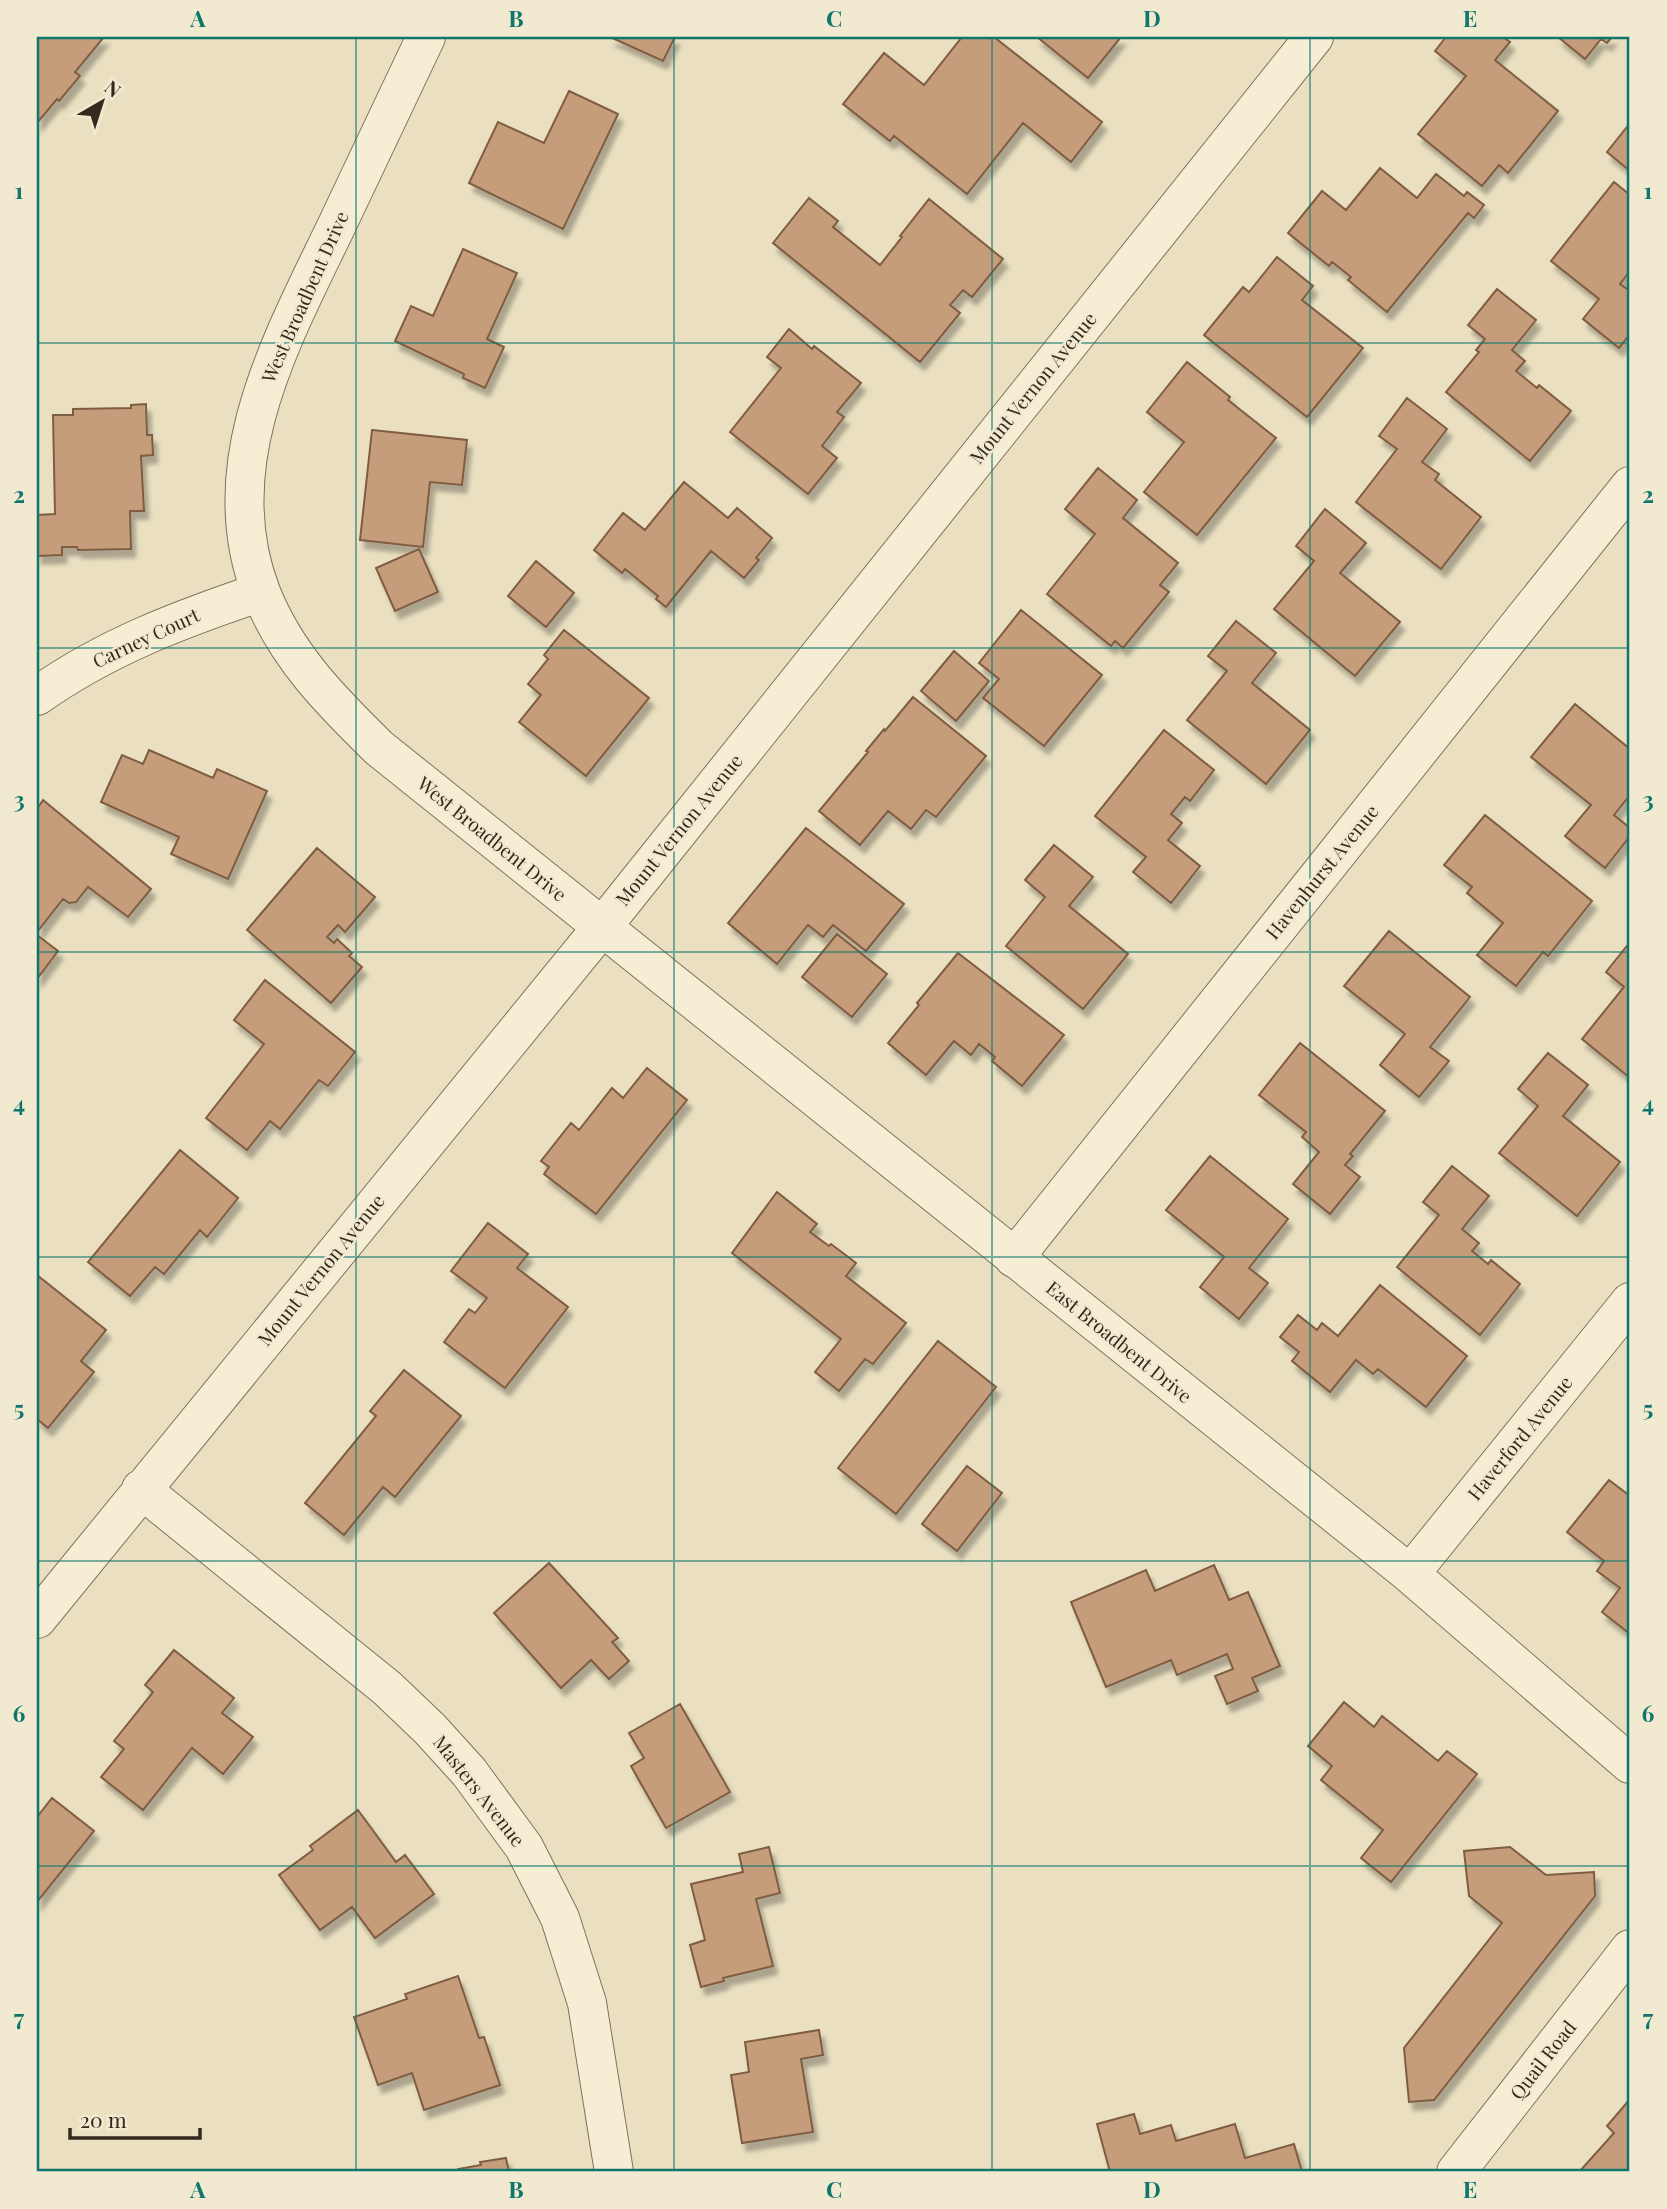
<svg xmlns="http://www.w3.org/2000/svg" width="1667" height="2209" viewBox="0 0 1667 2209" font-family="'Playfair Display',serif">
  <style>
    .building { fill: #c59d7a; stroke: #7f5d42; stroke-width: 2; filter: url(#shadow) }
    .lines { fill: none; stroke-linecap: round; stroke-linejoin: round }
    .minor-casing { stroke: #82715a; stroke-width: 40 }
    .minor { stroke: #f5edd4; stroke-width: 38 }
    .grid { fill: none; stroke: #0f766e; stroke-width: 2; stroke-opacity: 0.55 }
    .labels { text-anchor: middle; stroke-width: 5; stroke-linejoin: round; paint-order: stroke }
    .street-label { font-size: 19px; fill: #33291d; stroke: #f2ead0 }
    .neatline { fill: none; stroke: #0f766e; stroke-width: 2.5 }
    .grid-label { font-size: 23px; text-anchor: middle; font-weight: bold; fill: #0f766e }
  </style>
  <defs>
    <filter id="shadow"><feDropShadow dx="4.5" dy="8" stdDeviation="2" flood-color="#0004"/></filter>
  </defs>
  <rect width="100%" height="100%" fill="#eae0c1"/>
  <!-- building -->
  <path class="building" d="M37,37H104L75,72L80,76L59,101L57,99L37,123Z
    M610,37H675L663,61Z
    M962,37H994L1102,122L1071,162L1023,123L967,194L894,136L890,141L843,104L884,53L924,85Z
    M1037,37H1121L1088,78Z
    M1446,37H1503L1510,42L1495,60L1558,111L1508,173L1499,165L1482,186L1418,134L1466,76L1435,51Z
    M1558,37H1612L1607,43L1601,39L1585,59Z
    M569,91L618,114L563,229L469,183L498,122L544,143Z
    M1630,123V171L1607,152Z
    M1380,168L1417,198L1436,174L1464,196L1467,192L1484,205L1474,218L1468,213L1387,312L1348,280L1351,277L1332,262L1329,266L1288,233L1322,191L1346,210Z
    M1614,182L1630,195V271L1620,284L1630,291V334L1619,348L1583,319L1599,299L1551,261Z
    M809,198L838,221L833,227L880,265L902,237L900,236L929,199L1003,259L972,297L963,290L950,305L960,313L920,362L773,243Z
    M463,249L517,273L487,339L504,347L485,388L463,378L464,374L395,341L411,306L433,316Z
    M1277,257L1313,286L1302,300L1363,348L1307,417L1204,335L1243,287L1249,292Z
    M1497,289L1536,320L1512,350L1525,361L1516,371L1537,388L1539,385L1571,411L1530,461L1446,392L1479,352L1476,350L1485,339L1468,325Z
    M789,329L812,349L814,346L861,383L837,412L844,417L822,446L837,458L808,494L730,432L781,368L767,357Z
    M1187,362L1230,397L1228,400L1276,438L1197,535L1144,492L1184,442L1147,412Z
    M1407,398L1447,429L1422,462L1439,474L1435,480L1481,517L1441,569L1356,502L1397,449L1379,436Z
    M146,404L147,435H152L153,455L141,456L144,511H130L131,549L78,550L77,547H62V555L37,556V515L55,514L53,415H73V409L131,408V405Z
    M372,430L467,440L462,485L430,482L423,547L360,540Z
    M1098,468L1137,500L1123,518L1178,563L1160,585L1169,592L1123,648L1115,641L1111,646L1047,594L1095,534L1065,509Z
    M684,482L728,518L737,508L772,538L756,558L759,560L744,578L711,551L666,607L656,599L658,596L625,569L622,573L594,550L623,513L645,530Z
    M1325,509L1366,543L1340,573L1400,622L1355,676L1274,609L1314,561L1296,546Z
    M419,549L438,592L395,611L376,568Z
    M536,561L574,593L546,627L508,596Z
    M1021,610L1102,675L1044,746L983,698L999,679L979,663Z
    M1236,621L1276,653L1252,683L1310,730L1266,784L1187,720L1227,671L1208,656Z
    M564,630L649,698L586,776L519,722L541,695L528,684L548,659L544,655Z
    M954,651L989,681L956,721L921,691Z
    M913,697L986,756L936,817L926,810L911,829L888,811L860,845L819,811L868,752L866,751L884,729L885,731Z
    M1575,704L1630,749V795L1614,815L1630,828V836L1605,868L1565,836L1591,805L1531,757Z
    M1164,730L1214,770L1190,801L1185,797L1171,814L1182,823L1168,840L1200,866L1171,903L1133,872L1146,857L1095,816Z
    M149,750L213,778L217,769L267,791L228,879L171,854L179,837L101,802L122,755L143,764Z
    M43,800L151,889L128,917L88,887L76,902L69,903L63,899L37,932V809Z
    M1485,815L1592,901L1548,956L1543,952L1516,986L1477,955L1503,923L1467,893L1472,887L1444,865Z
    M806,828L904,904L866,951L833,925L823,937L808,925L777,964L728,923Z
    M1054,845L1093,877L1069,906L1128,954L1083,1009L1006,946L1045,897L1025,880Z
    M317,848L375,897L345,932L338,925L327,937L334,943L337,939L352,953L349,956L362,967L331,1003L247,930Z
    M1389,931L1470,997L1430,1047L1449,1061L1419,1097L1380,1065L1405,1034L1344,986Z
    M837,934L887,974L852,1017L802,977Z
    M37,935L58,951L37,979Z
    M1630,942V1078L1582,1039L1624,987L1606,972Z
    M958,953L1064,1035L1022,1086L992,1061L995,1057L979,1044L971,1055L954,1041L926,1075L888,1043L919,1005L917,1003Z
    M265,980L355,1052L328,1086L319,1080L280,1129L270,1121L247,1150L206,1118L264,1044L234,1020Z
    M1300,1043L1385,1111L1350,1154L1353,1156L1345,1165L1360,1177L1330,1214L1293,1184L1319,1152L1302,1137L1306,1132L1259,1095Z
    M1548,1053L1588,1085L1563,1116L1620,1162L1577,1216L1499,1153L1538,1106L1518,1089Z
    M647,1068L687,1100L596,1214L544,1174L549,1167L541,1161L571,1123L579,1130L612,1088L623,1098Z
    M180,1150L238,1198L207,1237L200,1230L164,1274L155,1267L130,1296L88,1262Z
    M1210,1156L1288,1219L1249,1268L1268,1283L1239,1319L1200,1287L1224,1257L1166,1210Z
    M1452,1166L1489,1196L1462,1229L1479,1243L1472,1251L1488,1264L1491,1260L1520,1284L1480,1335L1397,1267L1439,1215L1423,1202Z
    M777,1192L817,1224L810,1232L829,1246L831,1244L856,1263L846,1276L906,1323L873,1364L865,1359L839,1391L815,1372L841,1339L732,1253Z
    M488,1223L528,1254L517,1268L568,1307L505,1388L444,1342L469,1309L475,1313L487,1298L451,1271Z
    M37,1275L106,1330L81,1361L94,1372L48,1428L37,1419Z
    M1380,1285L1467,1356L1426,1407L1378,1369L1373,1374L1356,1360L1330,1392L1292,1361L1299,1352L1280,1337L1298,1315L1317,1330L1322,1323L1338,1336Z
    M938,1341L996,1387L896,1514L838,1468Z
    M404,1370L461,1416L395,1497L383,1487L344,1535L305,1503L376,1416L370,1411Z
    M967,1466L1002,1493L957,1551L922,1524Z
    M1609,1480L1630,1496V1634L1602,1612L1620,1588L1597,1571L1604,1561L1567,1532Z
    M549,1563L618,1638L612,1642L629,1661L609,1679L591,1660L561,1688L494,1613Z
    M1214,1565L1229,1600L1248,1592L1280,1666L1252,1678L1258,1691L1227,1704L1215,1676L1233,1669L1227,1654L1177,1675L1171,1660L1106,1687L1071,1602L1146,1570L1155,1591Z
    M174,1650L234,1698L222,1713L253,1737L223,1774L192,1748L143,1810L101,1777L124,1749L114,1741L153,1692L145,1685Z
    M1344,1702L1374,1727L1382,1716L1438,1761L1447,1751L1477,1774L1391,1882L1361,1858L1383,1830L1321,1780L1332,1766L1308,1746Z
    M680,1704L730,1792L666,1828L631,1766L644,1758L629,1733Z
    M52,1798L94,1831L37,1902V1817Z
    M358,1810L396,1862L405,1855L434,1894L375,1938L352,1907L320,1930L279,1875L313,1850L310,1846Z
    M769,1847L780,1893L756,1899L773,1966L723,1978L724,1981L701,1987L690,1945L705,1940L691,1884L743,1872L739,1854Z
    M1510,1847L1546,1875L1594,1872L1595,1896L1434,2100L1409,2102L1404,2048L1502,1923L1469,1896L1464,1851Z
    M458,1976L479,2038L484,2037L500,2085L424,2110L412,2073L378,2085L354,2017L407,1999L405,1994Z
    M819,2030L823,2055L801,2059L813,2132L742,2143L731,2075L749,2072L745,2042Z
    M1630,2099V2172H1579L1614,2133L1607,2126Z
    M1134,2114L1140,2134L1171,2125L1176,2141L1235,2124L1245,2158L1294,2144L1302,2172H1110L1097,2124Z
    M506,2158L509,2172H458V2169L481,2165L480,2162Z"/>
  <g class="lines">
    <defs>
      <path id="minor" d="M426,37C396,101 365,165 335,229C281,341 212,465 261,592C286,656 331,701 379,748L1410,1574L1630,1764
        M37,696C106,647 181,619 261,592
        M1014,1258L1630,486
        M141,1489L387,1688L430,1729L469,1772L524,1847L560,1918L587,2003L614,2172
        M1410,1574L1630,1302
        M37,1619L602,927L1314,37
        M1456,2172L1630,1949"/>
    </defs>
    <!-- minor casing -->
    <use href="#minor" class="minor-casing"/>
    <!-- minor -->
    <use href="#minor" class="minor"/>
  </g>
  <!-- grid -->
  <path class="grid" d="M356,37V2172M674,37V2172M992,37V2172M1310,37V2172M37,343H1630M37,648H1630M37,952H1630M37,1257H1630M37,1561H1630M37,1866H1630"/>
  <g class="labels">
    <!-- street labels -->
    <g class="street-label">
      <text transform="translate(305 297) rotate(-66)" y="7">West Broadbent Drive</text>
      <text transform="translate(1033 388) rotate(-51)" y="7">Mount Vernon Avenue</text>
      <text transform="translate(146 638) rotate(-25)" y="7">Carney Court</text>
      <text transform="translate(679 830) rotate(-51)" y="7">Mount Vernon Avenue</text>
      <text transform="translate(492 839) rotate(39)" y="7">West Broadbent Drive</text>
      <text transform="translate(1322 872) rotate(-51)" y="7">Havenhurst Avenue</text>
      <text transform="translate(321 1270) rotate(-51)" y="7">Mount Vernon Avenue</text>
      <text transform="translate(1119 1342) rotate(39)" y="7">East Broadbent Drive</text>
      <text transform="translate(1520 1438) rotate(-51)" y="7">Haverford Avenue</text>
      <text transform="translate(479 1791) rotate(52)" y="7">Masters Avenue</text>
      <text transform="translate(1543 2060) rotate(-52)" y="7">Quail Road</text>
    </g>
  </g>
  <!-- border -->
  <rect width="1667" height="2209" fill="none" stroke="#f2ead0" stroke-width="77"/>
  <!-- north arrow -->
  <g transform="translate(102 102) rotate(39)" stroke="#f2ead0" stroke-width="5" paint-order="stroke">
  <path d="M0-5L12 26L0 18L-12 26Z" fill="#33291d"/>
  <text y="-10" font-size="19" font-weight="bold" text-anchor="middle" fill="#33291d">N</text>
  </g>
  <!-- scale -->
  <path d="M70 2128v10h130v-10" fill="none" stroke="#33291d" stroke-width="3.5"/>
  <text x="80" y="2128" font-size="21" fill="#33291d" stroke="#f2ead0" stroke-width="5" paint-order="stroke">20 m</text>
  <rect x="38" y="38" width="1590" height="2132" class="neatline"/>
  <g class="grid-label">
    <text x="198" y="27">A</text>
    <text x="516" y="27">B</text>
    <text x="834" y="27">C</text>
    <text x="1152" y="27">D</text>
    <text x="1470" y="27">E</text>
    <text x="19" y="199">1</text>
    <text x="1648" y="199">1</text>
    <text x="19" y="503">2</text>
    <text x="1648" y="503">2</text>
    <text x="19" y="808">3</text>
    <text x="1648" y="808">3</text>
    <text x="19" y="1112">4</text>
    <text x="1648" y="1112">4</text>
    <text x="19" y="1417">5</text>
    <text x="1648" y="1417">5</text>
    <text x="19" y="1722">6</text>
    <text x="1648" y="1722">6</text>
    <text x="19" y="2026">7</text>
    <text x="1648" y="2026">7</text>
    <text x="198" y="2198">A</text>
    <text x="516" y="2198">B</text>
    <text x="834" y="2198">C</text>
    <text x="1152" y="2198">D</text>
    <text x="1470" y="2198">E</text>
  </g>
</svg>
